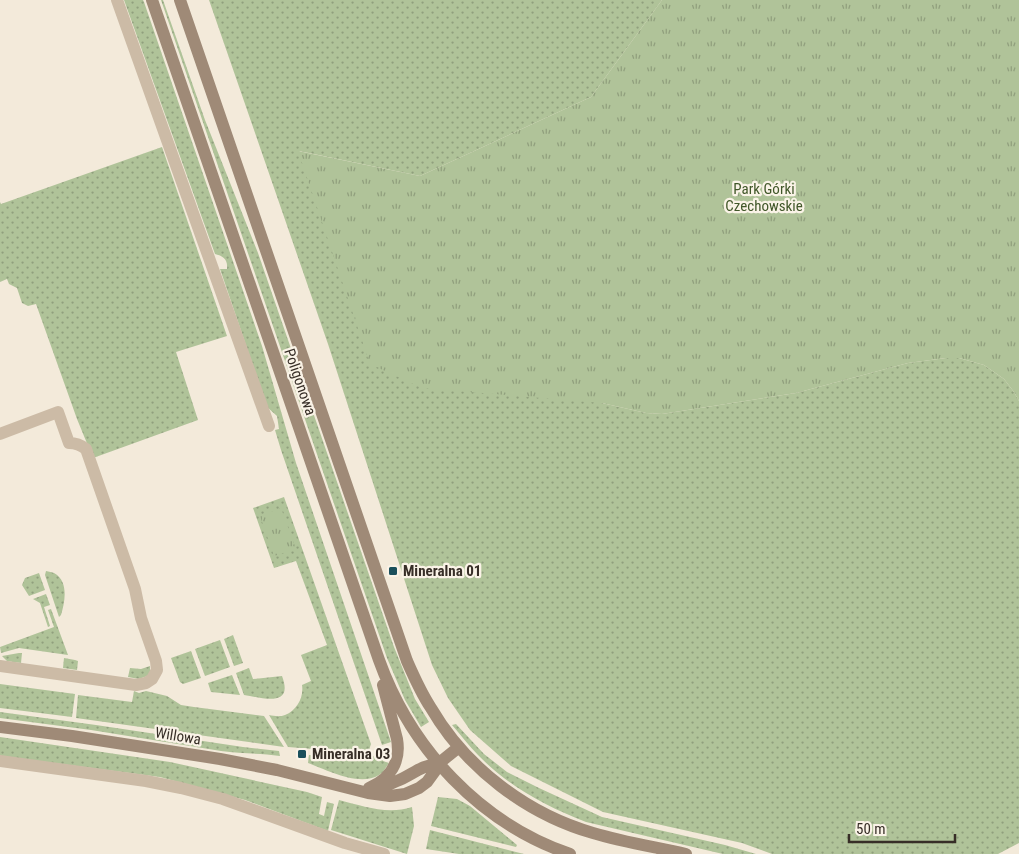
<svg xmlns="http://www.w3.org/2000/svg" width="1019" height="854" viewBox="0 0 1019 854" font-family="'Roboto Condensed',sans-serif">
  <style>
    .grass { fill: url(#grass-dots) }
    .park { fill: url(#park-tufts) }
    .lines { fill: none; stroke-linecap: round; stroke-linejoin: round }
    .street { stroke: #ccbba6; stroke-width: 12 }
    .secondary { stroke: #9f8a77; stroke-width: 12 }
    .poi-dot { fill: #1a4f5b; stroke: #faf3e7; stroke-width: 2 }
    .labels { text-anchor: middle; stroke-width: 4.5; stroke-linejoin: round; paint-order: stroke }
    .park-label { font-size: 15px; fill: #415729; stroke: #faf3e7 }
    .street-label { font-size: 15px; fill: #372e27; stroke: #faf3e7 }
    .poi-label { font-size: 15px; font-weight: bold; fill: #372e27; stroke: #faf3e7; text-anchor: start }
  </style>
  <defs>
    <pattern id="grass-dots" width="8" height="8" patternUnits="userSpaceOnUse" patternTransform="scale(1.25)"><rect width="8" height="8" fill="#b0c399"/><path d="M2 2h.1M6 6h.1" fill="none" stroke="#909f7d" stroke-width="1.8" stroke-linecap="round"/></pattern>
    <pattern id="park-tufts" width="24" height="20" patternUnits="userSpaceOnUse" patternTransform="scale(1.25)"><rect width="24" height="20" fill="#b0c399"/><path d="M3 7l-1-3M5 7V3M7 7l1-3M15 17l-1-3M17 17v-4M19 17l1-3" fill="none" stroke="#909f7d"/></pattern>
  </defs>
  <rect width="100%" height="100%" fill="#f3eada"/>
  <!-- grass -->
  <path class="grass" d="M124,0H143L144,2L262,346L296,463L391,742L382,745L281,450L275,430L279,429L277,416L267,407L220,269H227C228,259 223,256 215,254Z
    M161,0H163L205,120L258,253L394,647L415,699L429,722L421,727L405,700L387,658Z
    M209,0H662L591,97L420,176L299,151L602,403L646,413L662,414L796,393L908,363L946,358H959L984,365L1004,379L1014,392L1019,401V843L998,854H772L742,843L603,812L511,766L470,730L448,698L432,665L328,344Z
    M162,147L227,336L176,352L198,420L93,458L77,419L36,304L28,306L22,303L17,288L9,284L7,279L0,282V202L1,204Z
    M284,497L371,744L369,750L363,753L288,747L269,715C274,716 280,717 285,715C297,710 304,697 302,685L311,681L301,655L327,645L296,561L274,568L253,508Z
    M46,571C49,572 52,572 54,573C69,581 65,602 61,615L59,617L45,575Z
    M39,573L45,590L29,596L22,585L25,578Z
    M46,594L50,605L44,607L50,626L48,627L40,603L33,599Z
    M51,609L68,655L19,648L1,653L0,647L54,627L48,610Z
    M233,635L243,663L234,666L224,639Z
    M220,640L230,667L205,676L195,649Z
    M191,651L201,678L183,684L180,682L171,658Z
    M19,653H22L21,663L7,661L2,656Z
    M64,658L75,660L78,661L77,670L63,668Z
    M150,666V675L139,679L128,677L130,668L141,669Z
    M249,668L253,679L282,676C294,708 263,698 244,695L236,673Z
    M232,675L240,695L211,692L208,683Z
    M0,684L75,694L72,717L0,708Z
    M134,691L139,693L146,691L167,696L181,705L194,707L264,716L284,747L76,718L78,695L132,702Z
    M0,712L96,725L243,747L279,751L280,756C260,753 241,754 221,751L91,730L0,718Z
    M456,724L484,754L507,772L539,788L602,817L725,845L756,854H723L586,822C545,806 509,787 478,755C469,746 461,735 452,725Z
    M0,737L170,762L307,792L322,797L319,814L324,816L327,802L334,804L328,831L245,800L160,777L0,756Z
    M309,755L362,758L378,755L383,761L389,763C386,767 383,773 379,775C359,787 327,770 308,763Z
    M438,797L457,799L470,806L517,845L516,847L431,826Z
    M339,800C363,806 387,815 412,807L414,826L407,854L331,830Z
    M430,830L524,854H459L426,849Z"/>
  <!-- park -->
  <path class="park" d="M662,0H1019V401L1014,392L1004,379L984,365L959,358H946L908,363L796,393L662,414L646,413L602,403L422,388L370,364L298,151L420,176L591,97Z
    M281,508L296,549L274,556L260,516Z"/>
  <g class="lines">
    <!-- street -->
    <path class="street" d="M117,0L269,426
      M0,434L58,412L69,443C75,443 81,445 86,449L135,589L141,618L156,661L157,670L152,679L146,683L136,685L0,666
      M0,761L146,781L181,788L223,799L345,843L384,854"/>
    <!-- secondary -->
    <path class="secondary" d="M152,0L379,660C411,749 480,823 570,854
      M180,0L407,661C414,677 421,693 431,708C466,768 527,814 593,833C623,842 655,847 686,854
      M0,727L72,736L220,759L277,770L368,793L390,796L405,794L419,788L427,782L435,771L438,764L459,747
      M378,787C385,786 391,784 397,781C412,775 421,765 438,764
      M369,788C390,779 401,762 397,739L383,685"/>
  </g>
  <!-- markers -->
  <g class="poi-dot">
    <rect x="388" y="566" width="10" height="10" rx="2.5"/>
    <rect x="297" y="749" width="10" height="10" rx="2.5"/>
  </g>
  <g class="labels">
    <!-- park labels -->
    <g class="park-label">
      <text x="764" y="194">Park Górki<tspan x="764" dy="17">Czechowskie</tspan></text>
    </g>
    <!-- street labels -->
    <g class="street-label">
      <text transform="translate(300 382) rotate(71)" y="5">Poligonowa</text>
      <text transform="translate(178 736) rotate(9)" y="5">Willowa</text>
    </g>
    <!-- poi labels -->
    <g class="poi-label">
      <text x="403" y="576">Mineralna 01</text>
      <text x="312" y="759">Mineralna 03</text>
    </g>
  </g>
  <!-- scale -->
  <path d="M849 834v8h106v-8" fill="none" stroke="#372e27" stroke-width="2.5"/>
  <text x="856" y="834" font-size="15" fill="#372e27" stroke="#faf3e7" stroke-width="4" paint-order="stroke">50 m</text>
</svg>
